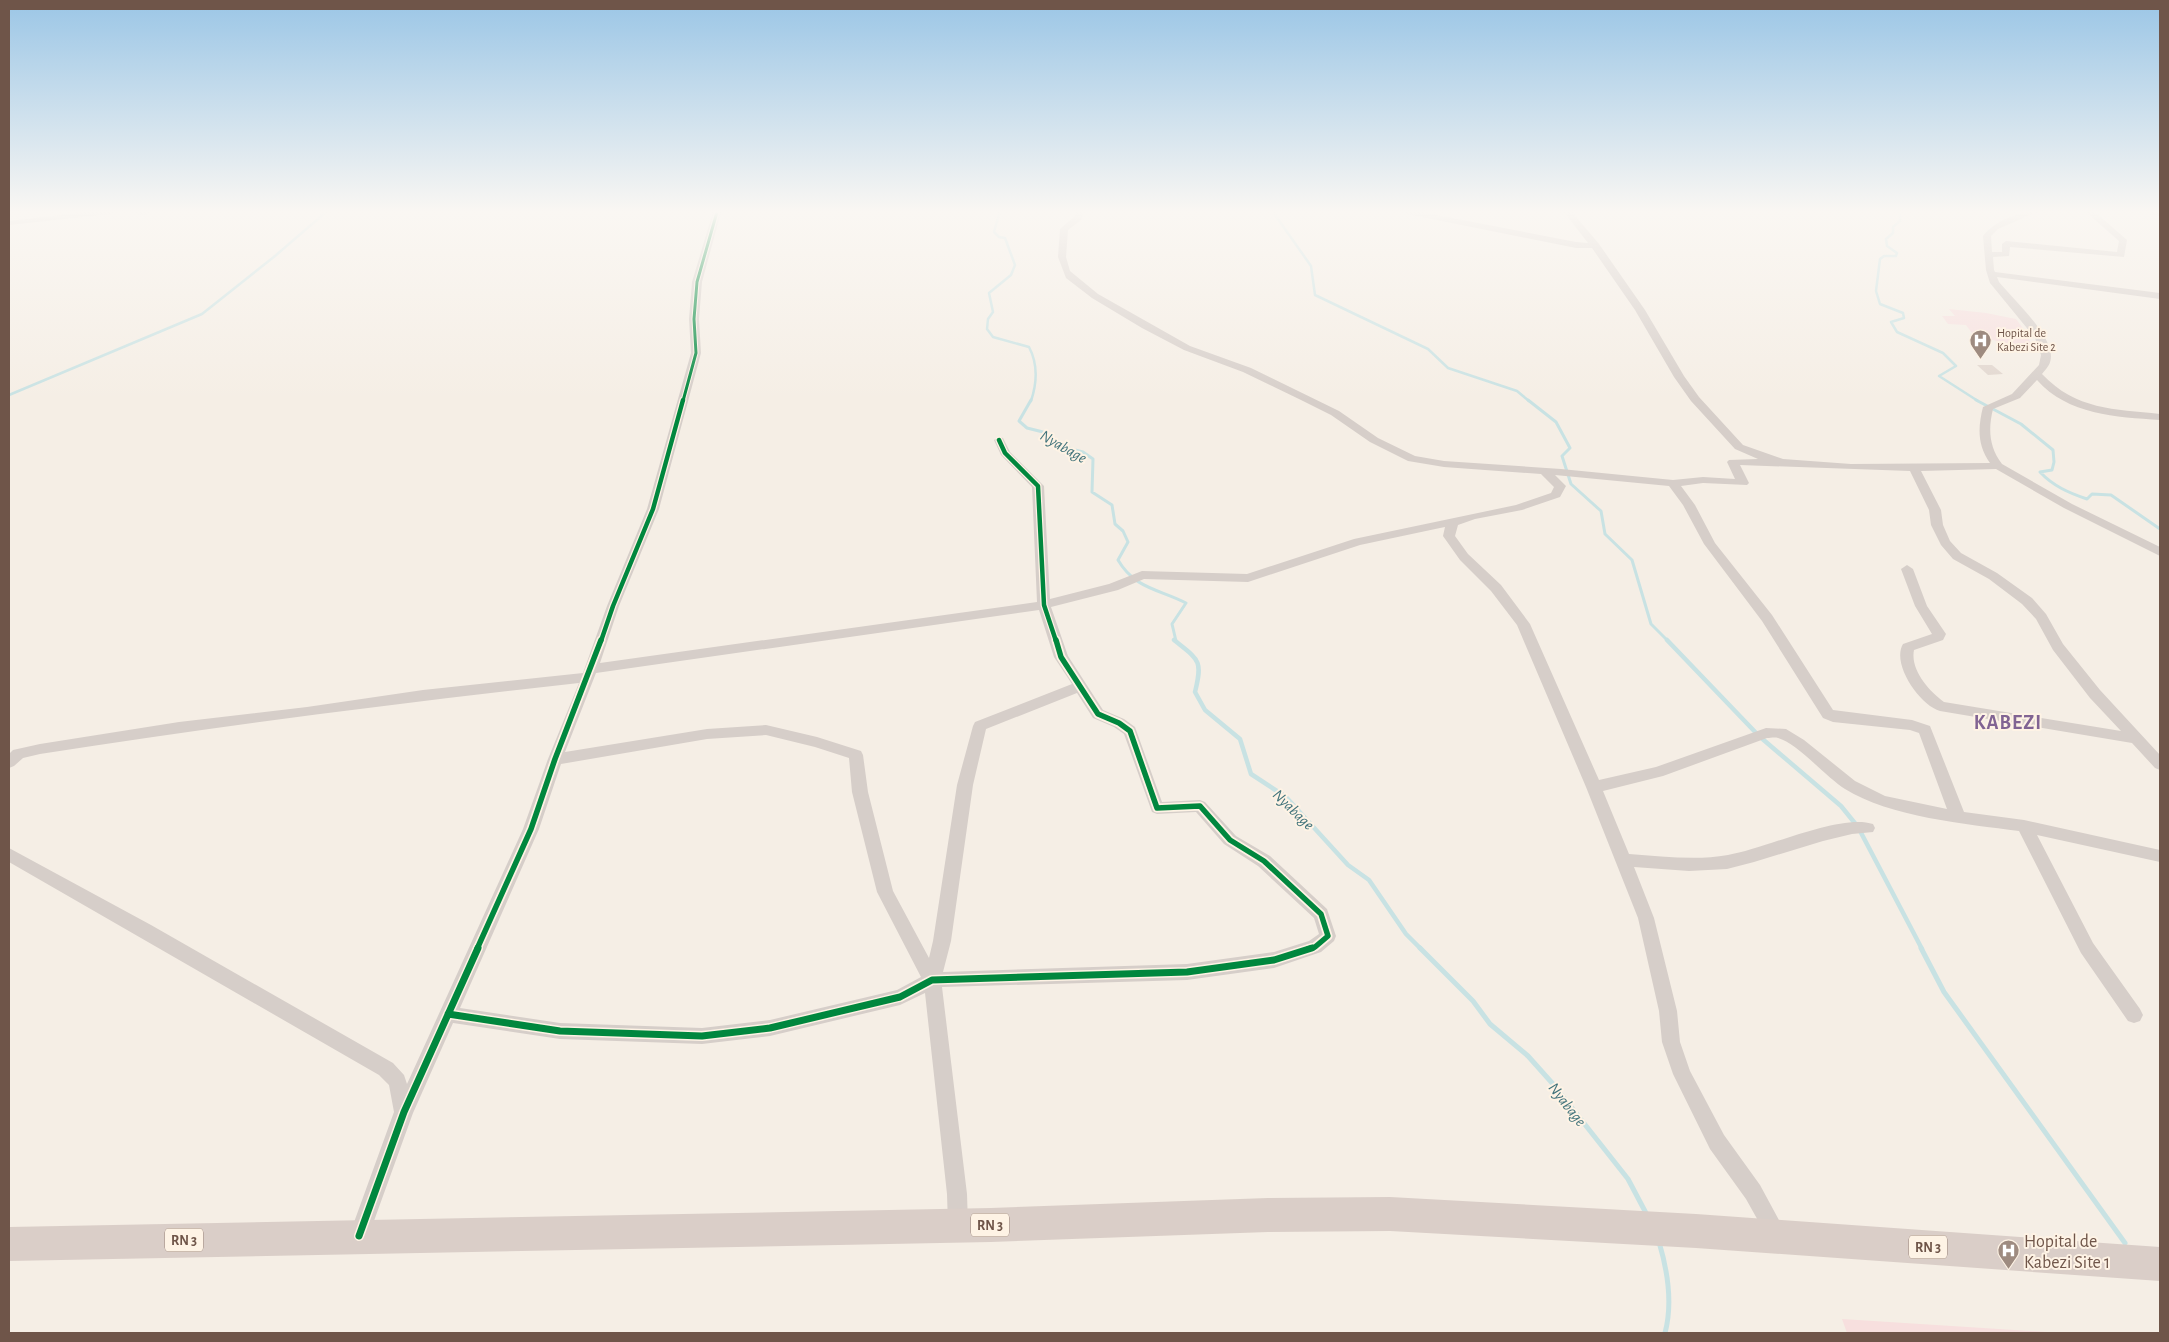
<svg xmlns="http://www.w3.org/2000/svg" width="2169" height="1342" viewBox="0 0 2169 1342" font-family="'Alegreya Sans',sans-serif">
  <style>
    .medical { fill: #f7dfde }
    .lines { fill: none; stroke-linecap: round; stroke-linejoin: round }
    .stream-far3 { stroke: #c8e2e3; stroke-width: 2.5 }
    .stream-far2 { stroke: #c8e2e3; stroke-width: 3 }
    .stream-far1 { stroke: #c8e2e3; stroke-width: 4.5 }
    .stream { stroke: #c8e2e3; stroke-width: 5 }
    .building { fill: #e1d6ce }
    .minor { fill: #d6cec9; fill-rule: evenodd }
    .trunk { fill: #dacec8; fill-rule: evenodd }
    .cycleway-far3-casing { stroke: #fef3e5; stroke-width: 5 }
    .cycleway-far2-casing { stroke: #fef3e5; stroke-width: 7 }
    .cycleway-far1-casing { stroke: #fef3e5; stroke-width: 9 }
    .cycleway-casing { stroke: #fef3e5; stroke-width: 10 }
    .cycleway-far3 { stroke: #00873e; stroke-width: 3 }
    .cycleway-far2 { stroke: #00873e; stroke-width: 4.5 }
    .cycleway-far1 { stroke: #00873e; stroke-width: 5.5 }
    .cycleway { stroke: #00873e; stroke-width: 7 }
    .labels { text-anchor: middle; stroke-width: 4; stroke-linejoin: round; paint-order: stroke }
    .far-poi-label { font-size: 12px; fill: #6f5549; stroke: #fef3e5; text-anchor: start }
    .shield { fill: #fef3e5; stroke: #9a8478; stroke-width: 1 }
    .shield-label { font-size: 14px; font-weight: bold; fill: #6f5549 }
    .water-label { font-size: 16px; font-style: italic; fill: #41737b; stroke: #fef3e5 }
    .near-poi-label { font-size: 18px; fill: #6f5549; stroke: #fef3e5; text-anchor: start }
    .district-label { font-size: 20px; font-weight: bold; letter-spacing: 1px; fill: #816493; stroke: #fef3e5 }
  </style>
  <rect width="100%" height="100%" fill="#f5eee5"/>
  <!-- medical -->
  <path class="medical" d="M1949,309L1986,313L2016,319L2028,335L2031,346L2006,344L1984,337L1981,333H1972L1966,325L1948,324L1942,316H1955Z
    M1842,1319L2063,1333H1847Z"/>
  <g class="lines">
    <!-- stream-far3 -->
    <path class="stream-far3" d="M997,212L999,214L994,232L999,237L1005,238L1015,265L1011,275L989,293L993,312L988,319L987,329L993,337L1029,347C1038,364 1037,383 1031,401
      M1273,212L1311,266L1315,295L1428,349L1448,368L1517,391L1529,401
      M1900,212V221L1893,227V233L1886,239L1887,246L1897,253L1896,256H1884L1880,259L1876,291L1880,304L1903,313L1904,318L1891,322L1897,332L1943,353L1956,366L1939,376L1978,401
      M9,395L202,314L275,256L326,212"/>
    <!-- stream-far2 -->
    <path class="stream-far2" d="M1031,400L1019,421L1027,428L1043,432L1071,449L1083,452L1093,459L1092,492L1112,505L1115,524L1123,531L1128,542L1118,560C1135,589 1159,589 1186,603L1172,624L1176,641
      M1528,400L1556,422L1570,448L1562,456L1571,484L1601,511L1605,534L1632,560L1651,624L1668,641
      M1976,400L2021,424L2053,450L2054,462L2052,470L2040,472C2053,486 2069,493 2087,499L2092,494L2111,495L2160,529"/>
    <!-- stream-far1 -->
    <path class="stream-far1" d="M1174,640C1199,660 1203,660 1195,692L1205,710L1240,739L1251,774L1286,797L1348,865L1369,880L1406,934L1421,949
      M1667,640L1759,736L1841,806L1858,827L1922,949"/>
    <!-- stream -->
    <path class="stream" d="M1420,948L1473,1001L1490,1024L1528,1056L1553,1084L1628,1179L1647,1215
      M1921,948L1944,992L2125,1243
      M1659,1242C1668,1272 1673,1303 1665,1333"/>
  </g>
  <!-- building -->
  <path class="building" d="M1977,365H1992L2003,374L1988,375Z"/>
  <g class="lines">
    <!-- minor -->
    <path class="minor" d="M87,212H114L110,214L9,225V221Z
      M135,212H151C148,216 138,216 135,212Z
      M713,212H721L702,282L699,319L701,353L659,509L619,606L600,663L1037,602L1032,487L1001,455L994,440L999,437L1003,438L1010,452L1044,486L1050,599L1109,584L1142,571L1247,574L1354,539L1516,505L1551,493L1554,487L1541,474L1444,467L1408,461L1370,442L1331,415L1301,400L1243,372L1184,350L1142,328L1092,298L1066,278L1058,257L1060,229L1074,217L1076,212H1084L1081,220L1068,230L1066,257L1070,271L1098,294L1190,346L1251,368L1339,411L1378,438L1415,456L1444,461L1561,469L1673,480L1703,477L1735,479L1727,462L1729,460L1758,459L1735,449L1691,401L1674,377L1635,310L1592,248H1576L1407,214L1403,212H1421L1576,242L1588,243L1564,212H1572L1599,244L1645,310L1684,376L1699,397L1743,445L1783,459L1851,464L1990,463C1977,445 1978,427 1983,407L2012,394L2039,365L2041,355L2035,338L1990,283L1986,270L1983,236C1995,221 2018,212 2037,212L1998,229L1991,236L1992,252H2002V244L2006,241L2117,252L2119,241L2086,212H2095L2127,240L2124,257L2010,247L2009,256L1993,257L1994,270L1995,272L2160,293V299L1997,277L1999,282C2013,299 2051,334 2051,356C2051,364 2047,368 2042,374C2076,410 2114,409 2160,414V420C2116,417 2068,415 2037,380L2020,398L1993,409C1988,429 1989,447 2002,464L2072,504L2160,547V556L2064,508L1996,469L1921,471L1941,510L1943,525L1950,541L1961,553L1997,573L2032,598L2046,614L2063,644L2100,690L2160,755V770L2155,768L2132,743L1940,711C1920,705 1891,664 1903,644L1932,634L1915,606L1901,569L1907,565L1913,569L1927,606L1946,634L1943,640L1914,650C1910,670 1929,691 1944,702L2121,731L2090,698L2053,650L2036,619L2022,604L1989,579L1953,559L1941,545L1931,525L1929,510L1910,471L1740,465L1749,483L1747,485L1703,483L1681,486L1695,505L1715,543L1772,615L1833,710L1912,720L1930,726L1964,812L2024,820L2160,850V862L2037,835L2093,943L2140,1009L2143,1015L2140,1021L2134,1023L2128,1021L2081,953L2019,831C1966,824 1890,817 1845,789C1827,778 1797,743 1778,738C1775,737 1770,738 1767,738L1663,776L1603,791L1629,854C1662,856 1695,861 1728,855C1765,849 1840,813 1873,824L1875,828L1873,832L1852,834L1823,841L1754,862L1727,869L1689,871L1634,867L1654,918L1677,1011L1680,1042L1690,1071L1724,1135L1760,1185L1787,1235L1784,1242L1777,1245L1770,1242L1746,1199L1710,1149L1673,1074L1662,1042L1659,1011L1638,918L1586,787L1517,625L1491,591L1460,560L1443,536L1445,527L1440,528L1360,545L1248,582L1144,579L1118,590L1051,607L1068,656L1103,710L1124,719L1135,727L1162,802L1200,800L1205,802L1236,836L1270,856L1327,909L1336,936L1334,941L1321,952L1274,968L1187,980L942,987L967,1194L968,1225L965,1232L958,1235L951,1232L948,1225L947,1194L925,993L900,1005L770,1036L702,1044L560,1039L453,1023L413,1113L366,1243L359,1246L352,1243L349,1236L394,1112L389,1085L379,1075L9,862V848L151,925L393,1063L404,1075L407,1084L523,829L548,759L579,683C399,703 219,726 40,754L23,758L14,766L9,768V754L13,750L40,744L179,722L307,707L423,690L583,673L607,606L647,509L691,353L689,319L692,282ZM1555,475L1669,486L1683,505L1704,544L1762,621L1823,718L1833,722L1910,730L1919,733L1947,809L1885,796L1855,781L1804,740L1786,729L1766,728L1656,767L1599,780L1530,624L1501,585L1468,554L1455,536L1458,525L1475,519L1522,510L1560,497L1566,486ZM1039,610L1054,657L1072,684L975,722L973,726L957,785L933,941L929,958L893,891L868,792L863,755L861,751L817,737L766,725L707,729L565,752L596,673ZM1077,693L1093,718L1114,727L1124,734L1152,812L1157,814L1196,812L1224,844L1258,866L1314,918L1319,934L1309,941L1274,952L1187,964L943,972L951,941L973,785L986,729ZM766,735L815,747L849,758L852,792L877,892L921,977L897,990L770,1020L702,1028L560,1023L460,1008L539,829L561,764L707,739Z
      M2149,212H2160V216L2150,214Z"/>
    <!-- trunk -->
    <path class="trunk" d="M1390,1197L1696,1214L2160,1247V1281L1696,1248L1390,1231L1268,1232L991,1242L9,1261V1227L991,1208L1268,1198Z"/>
    <defs>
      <path id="cycleway-far3" d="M683,401L696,353L694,319L697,282L717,212"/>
      <path id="cycleway-far2" d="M999,440L1005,453L1038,486L1044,605L1056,641
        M601,641L613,606L653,509L683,400"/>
      <path id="cycleway-far1" d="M1056,640L1061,657L1098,714L1119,723L1130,731L1157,808L1200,806L1230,840L1264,861L1321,914L1328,936L1315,947L1308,949
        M477,949L531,829L555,759L601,640"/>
      <path id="cycleway" d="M448,1014L560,1031L702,1036L770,1028L900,997L932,980L1187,972L1274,960L1312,948
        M359,1236L404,1112L478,948"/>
    </defs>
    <!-- cycleway-far3 casing -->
    <use href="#cycleway-far3" class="cycleway-far3-casing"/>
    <!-- cycleway-far2 casing -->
    <use href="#cycleway-far2" class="cycleway-far2-casing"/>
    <!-- cycleway-far1 casing -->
    <use href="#cycleway-far1" class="cycleway-far1-casing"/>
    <!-- cycleway casing -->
    <use href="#cycleway" class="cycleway-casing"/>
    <!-- cycleway-far3 -->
    <use href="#cycleway-far3" class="cycleway-far3"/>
    <!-- cycleway-far2 -->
    <use href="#cycleway-far2" class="cycleway-far2"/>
    <!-- cycleway-far1 -->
    <use href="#cycleway-far1" class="cycleway-far1"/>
    <!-- cycleway -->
    <use href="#cycleway" class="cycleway"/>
  </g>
  <!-- sky -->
  <linearGradient id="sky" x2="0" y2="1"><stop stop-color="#9bc6e6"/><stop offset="0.53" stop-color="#faf7f3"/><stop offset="1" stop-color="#faf7f3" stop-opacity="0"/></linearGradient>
  <rect width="2169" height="400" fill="url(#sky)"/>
  <!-- icons -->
  <defs>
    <symbol id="hospital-pin" viewBox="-11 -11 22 30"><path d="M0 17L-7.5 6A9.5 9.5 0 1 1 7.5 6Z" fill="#9e8b80" stroke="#fef3e5"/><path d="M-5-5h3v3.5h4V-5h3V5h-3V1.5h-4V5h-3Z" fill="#fff"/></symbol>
  </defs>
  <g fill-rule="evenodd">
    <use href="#hospital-pin" x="1968" y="328" width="25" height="34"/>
    <use href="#hospital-pin" x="1996" y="1238" width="25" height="34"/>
  </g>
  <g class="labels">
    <!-- far-poi labels -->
    <g class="far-poi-label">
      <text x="1997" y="337">Hopital de<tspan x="1997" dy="14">Kabezi Site 2</tspan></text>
    </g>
    <!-- shield labels -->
    <g class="shield">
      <rect x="971" y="1213.5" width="38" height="23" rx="4"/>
      <rect x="165" y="1228.5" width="38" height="23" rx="4"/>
      <rect x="1909" y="1235.5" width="38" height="23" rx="4"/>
    </g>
    <g class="shield-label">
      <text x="990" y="1230">RN 3</text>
      <text x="184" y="1245">RN 3</text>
      <text x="1928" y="1252">RN 3</text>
    </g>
    <!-- water labels -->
    <g class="water-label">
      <text transform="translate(1064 446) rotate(30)" y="6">Nyabage</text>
      <text transform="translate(1294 809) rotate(44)" y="6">Nyabage</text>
      <text transform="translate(1568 1104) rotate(52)" y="6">Nyabage</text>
    </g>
    <!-- near-poi labels -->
    <g class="near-poi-label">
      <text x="2024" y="1247">Hopital de<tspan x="2024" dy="21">Kabezi Site 1</tspan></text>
    </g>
    <!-- district labels -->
    <g class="district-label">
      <text x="2008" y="729">KABEZI</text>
    </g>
  </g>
  <!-- border -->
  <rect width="2169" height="1342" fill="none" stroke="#6f5549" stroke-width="20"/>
</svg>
